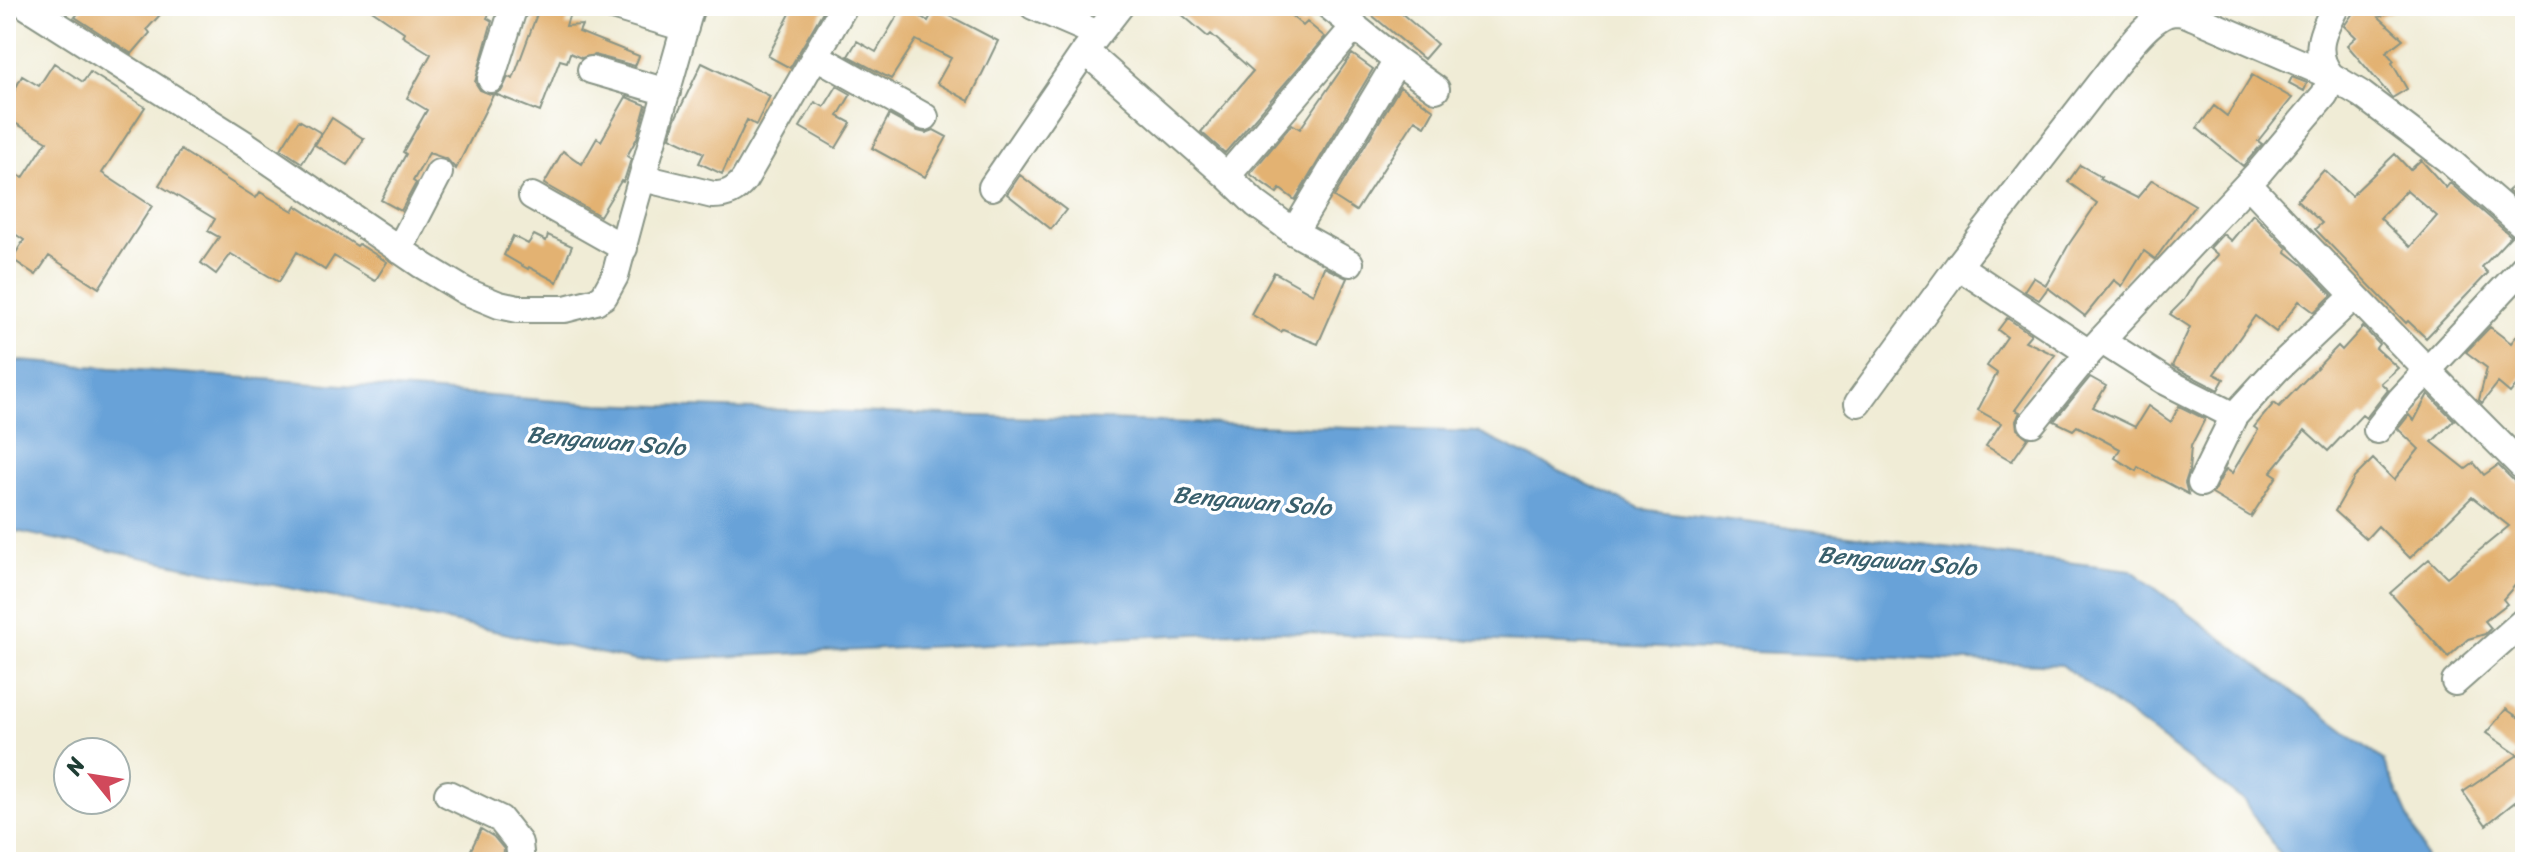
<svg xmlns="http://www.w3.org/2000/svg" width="2531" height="868" viewBox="0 0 2531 868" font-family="Sriracha,sans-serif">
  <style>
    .water { fill: #68a2d8; stroke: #447086; stroke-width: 2 }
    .building { fill: #e3b272; fill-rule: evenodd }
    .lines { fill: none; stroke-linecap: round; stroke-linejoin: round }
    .street-casing { stroke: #889485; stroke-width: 30 }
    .street { stroke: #fff; stroke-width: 26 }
    .labels { text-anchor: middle; stroke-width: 7; stroke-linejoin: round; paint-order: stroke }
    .water-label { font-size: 24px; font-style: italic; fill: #39606d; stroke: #fff }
  </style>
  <rect width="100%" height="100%" fill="#fff"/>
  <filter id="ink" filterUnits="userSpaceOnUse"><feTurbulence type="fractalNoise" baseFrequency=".0125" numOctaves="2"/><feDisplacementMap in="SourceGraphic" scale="16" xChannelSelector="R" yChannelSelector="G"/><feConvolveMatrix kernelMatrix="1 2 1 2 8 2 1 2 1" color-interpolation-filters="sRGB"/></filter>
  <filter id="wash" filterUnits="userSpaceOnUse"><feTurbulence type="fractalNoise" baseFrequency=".006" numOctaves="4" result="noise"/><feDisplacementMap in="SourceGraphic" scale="32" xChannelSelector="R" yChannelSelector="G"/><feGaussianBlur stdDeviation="1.8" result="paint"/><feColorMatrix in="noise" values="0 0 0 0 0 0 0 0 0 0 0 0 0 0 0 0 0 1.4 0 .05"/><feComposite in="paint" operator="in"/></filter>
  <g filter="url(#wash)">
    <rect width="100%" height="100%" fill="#f0ecd6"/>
    <!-- water -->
    <path class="water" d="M6,360L598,404L1477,432L1640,509L2131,570L2383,760L2428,862H2285L2244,801L2062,665L1256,631L637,661L6,529Z"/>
    <g id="blocks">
      <!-- building -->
      <path class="building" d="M84,6H168L147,29L150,33L132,54L75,17Z
        M366,6H493L487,18L492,21L475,82L480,90L493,95L456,169L447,159L429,153L413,181L416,183L401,211L381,200L406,154L403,152L427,110L407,98L431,54L402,36L404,32Z
        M540,6H572L566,26L582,25L579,32L639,56L635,66L595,55L581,58L570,53L567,62L560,60L540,112L495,94L502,90L508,77L513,79Z
        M794,6H826L790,68L768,56Z
        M903,6L928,21L935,8L998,41L969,101L937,83L951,58L916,40L891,79L848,56L857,41L876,52Z
        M1172,6H1280L1303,26L1307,22L1325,37L1225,153L1201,132L1253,71L1211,34L1208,37Z
        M1361,6H1393L1437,44L1424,59Z
        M2358,6H2405L2379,17L2403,39L2386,52L2394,61L2392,63L2407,89L2392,98L2347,45L2356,37L2344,26Z
        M1352,54L1373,69L1295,200L1280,189L1277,193L1250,174L1292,124L1300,129Z
        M54,63L83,82L90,72L145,107L102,173L152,206L99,288L49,256L36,275L12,259L24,240L6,228V168L23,178L47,141L6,118V89L13,93L22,76L39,86Z
        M702,63L770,96L756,125L747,120L722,174L699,163L704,153L670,137L675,119Z
        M2252,75L2292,98L2258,141L2262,144L2243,166L2197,128L2214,106L2227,116Z
        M2292,77L2307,83L2304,91L2289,83Z
        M837,86L851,94L838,116L851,123L836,148L800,127L815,102L824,107Z
        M1400,87L1434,110L1425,126L1415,120L1356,211L1334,197Z
        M626,97L646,105L637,138L627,156L631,159L625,178L623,182L621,181L600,216L544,184L563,151L582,164L597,138L601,141Z
        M889,115L918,131L926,133L934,130L947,137L925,177L872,148Z
        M332,118L364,139L347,165L315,145Z
        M299,120L321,133L302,163L281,149Z
        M181,150L256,198L260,192L293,211L296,206L357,246L359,244L387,262L375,281L334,256L325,270L297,252L279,282L231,254L216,274L201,263L219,237L208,231L215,219L159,185Z
        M2395,154L2410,170L2421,160L2446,188L2450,183L2511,236L2482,267L2488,273L2426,338L2408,321L2406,323L2315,229L2322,223L2297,200L2324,170L2351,196ZM2407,190L2437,216L2410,247L2380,218Z
        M2080,165L2101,177L2099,179L2137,198L2152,180L2195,205L2155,259L2144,251L2122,286L2114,280L2085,316L2048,288L2039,300L2024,291L2033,277L2046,285L2069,244L2097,203L2068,182Z
        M1020,175L1066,210L1051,229L1007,194Z
        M2525,176V206L2508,191Z
        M2253,214L2287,248L2286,252L2303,265L2332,295L2314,312L2299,301L2276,332L2255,316L2214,374L2224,379L2218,390L2172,366L2190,327L2170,314L2184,300L2197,278L2218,255L2210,248L2223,234L2231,241Z
        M534,235L546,241L548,235L572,246L557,282L529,267L528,269L504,255L513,236L528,244Z
        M1324,267L1347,278L1318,344L1283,330L1281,332L1251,314L1274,272L1313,294Z
        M2007,318L2031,334L2025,341L2055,355L2015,410L2020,412L2016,421L2017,429L2028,438L2012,461L1986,446L2001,423L1978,410L1997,373L1987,366L2007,337L1998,330Z
        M2525,325V374L2510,393L2498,383L2482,403L2479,400L2487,368L2466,352L2490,327L2511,343Z
        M2363,327L2379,344L2376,348L2398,368L2381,383L2388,390L2366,418L2362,415L2328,451L2305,430L2271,472L2277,476L2251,517L2212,494L2226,469L2232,473L2258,430L2254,427L2274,403L2279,407L2338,346L2342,350Z
        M2090,377L2106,386L2093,407L2135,427L2148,406L2171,422L2179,406L2205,419L2191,446L2189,471L2185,483L2188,494L2138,467L2136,471L2115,458L2120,449L2077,426L2073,430L2054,421Z
        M2428,394L2454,420L2432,442L2466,469L2474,463L2484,475L2498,465L2514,481L2525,485V574L2503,599L2507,604L2485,621L2491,628L2485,634L2468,639L2448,657L2390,593L2429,559L2447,577L2509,526L2472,497L2410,558L2378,526L2366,539L2335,511L2354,478L2373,459L2394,480L2419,449L2398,429L2409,415L2414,421Z
        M2506,709L2525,722V794L2486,825L2463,792L2518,755L2486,733Z
        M481,829L494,837L504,849L503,862H465Z"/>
    </g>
  </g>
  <g filter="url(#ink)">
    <use href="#blocks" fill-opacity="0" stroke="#889485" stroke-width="2"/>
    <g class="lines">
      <defs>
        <path id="street" d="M27,6L246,145L422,265L465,291L499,305L518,309H565L596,301L604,296L615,276L631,216L691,6
          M612,6L685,28
          M1033,6L1098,34
          M1329,6L1397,61L1436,89
          M1085,51L1227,176L1256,204L1294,232L1350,263
          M816,56L925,117
          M591,70L667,92
          M2331,76C2311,52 2323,31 2336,6
          M491,79L514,6
          M1227,176L1355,26
          M643,178L713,195C727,195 735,191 744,180L844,6
          M2248,184C2339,280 2431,375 2525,469
          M992,187L1085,51L1120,6
          M532,196L624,248
          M1294,232L1397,61
          M399,250L439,173
          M1958,266L2089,353
          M2101,340L2165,381L2234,416
          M1858,403L1958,266L2114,65C2128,49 2153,13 2175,12C2182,12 2188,14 2194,17L2331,76L2361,94L2447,159L2525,227
          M2032,423L2089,353L2259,172L2325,94L2331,76
          M2377,430L2401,399L2525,266
          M2201,483L2234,416L2277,369L2354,296
          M2455,682L2525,620
          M448,794L500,819L519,843L521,862"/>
      </defs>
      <!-- street casing -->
      <use href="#street" class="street-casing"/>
      <!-- street -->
      <use href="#street" class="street"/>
    </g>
  </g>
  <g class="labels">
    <!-- water labels -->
    <g class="water-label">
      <text transform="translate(606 441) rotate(5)" y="8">Bengawan Solo</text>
      <text transform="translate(1252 501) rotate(5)" y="8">Bengawan Solo</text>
      <text transform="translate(1897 561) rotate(5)" y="8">Bengawan Solo</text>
    </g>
  </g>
  <!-- margin -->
  <rect width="2531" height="868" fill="none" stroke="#fff" stroke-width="32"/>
  <!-- north arrow -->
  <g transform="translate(92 776) rotate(300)"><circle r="38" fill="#ffffff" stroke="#a5b1ae" stroke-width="2"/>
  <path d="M0-6L14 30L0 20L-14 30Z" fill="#d1495b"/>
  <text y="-12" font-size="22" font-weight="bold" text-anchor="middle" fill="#1f3d34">N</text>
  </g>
</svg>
